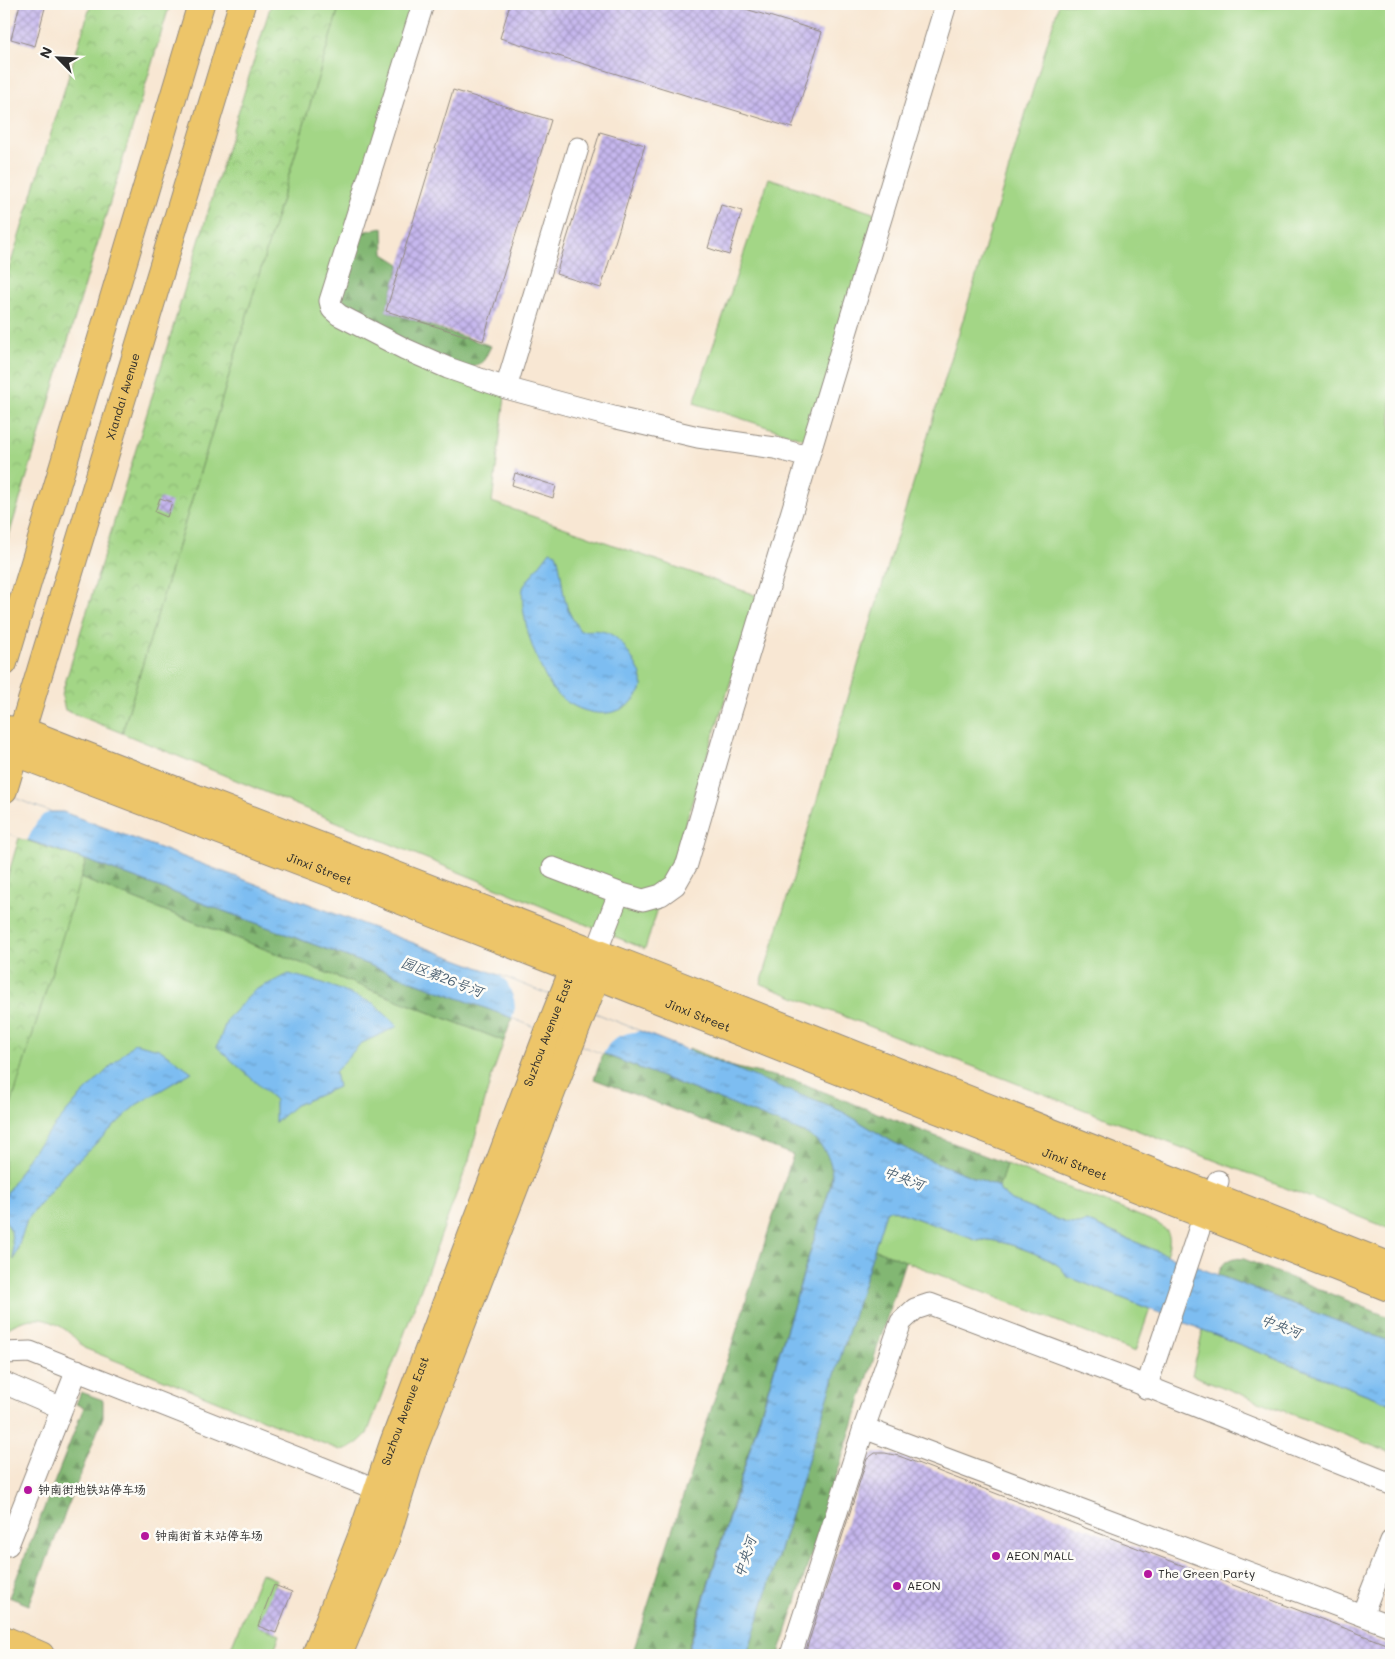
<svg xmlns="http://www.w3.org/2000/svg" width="1395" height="1659" viewBox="0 0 1395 1659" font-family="Mali,'LXGW WenKai TC',sans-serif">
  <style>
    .grass { fill: #a3d686; stroke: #678058 }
    .forest { fill: url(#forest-firs); stroke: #56714f }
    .park { fill: url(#park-crowns); stroke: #678058 }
    .water { fill: url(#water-ripples); stroke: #54748e }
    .pier { fill: #f8e7d3 }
    .building { fill: url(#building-cross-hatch) }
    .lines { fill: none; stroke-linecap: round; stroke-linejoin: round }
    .minor-casing { stroke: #92897f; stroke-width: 23 }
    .major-casing { stroke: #92897f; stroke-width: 28 }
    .minor { stroke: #fff; stroke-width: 21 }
    .major { stroke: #edc569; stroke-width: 26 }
    .poi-dot { fill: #b5179e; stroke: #fdfcf7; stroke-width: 2 }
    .labels { text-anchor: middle; stroke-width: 5; stroke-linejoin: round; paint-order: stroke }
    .street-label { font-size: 12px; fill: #2b2b2b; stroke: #fdfcf7 }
    .poi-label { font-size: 12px; fill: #2b2b2b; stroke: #fdfcf7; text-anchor: start }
    .water-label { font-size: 14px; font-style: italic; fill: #485e70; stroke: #fdfcf7 }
  </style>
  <defs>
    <pattern id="forest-firs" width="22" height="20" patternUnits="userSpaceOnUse" patternTransform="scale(1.25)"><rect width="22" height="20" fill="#82b773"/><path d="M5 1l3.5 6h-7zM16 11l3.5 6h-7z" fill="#6b955f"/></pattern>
    <pattern id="park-crowns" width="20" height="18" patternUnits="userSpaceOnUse" patternTransform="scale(1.25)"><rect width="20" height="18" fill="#a3d686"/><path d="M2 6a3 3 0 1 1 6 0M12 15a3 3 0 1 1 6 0" fill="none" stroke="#8cb874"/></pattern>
    <pattern id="water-ripples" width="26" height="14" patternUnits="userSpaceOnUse" patternTransform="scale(1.25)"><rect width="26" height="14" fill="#7dbdf1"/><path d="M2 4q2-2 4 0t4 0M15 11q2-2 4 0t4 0" fill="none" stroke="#679ac3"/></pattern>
    <pattern id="building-cross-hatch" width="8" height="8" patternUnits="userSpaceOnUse" patternTransform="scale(1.25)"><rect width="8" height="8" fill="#c6b7ee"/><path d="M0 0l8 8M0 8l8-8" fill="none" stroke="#a195c1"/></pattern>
  </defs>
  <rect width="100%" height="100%" fill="#fdfcf7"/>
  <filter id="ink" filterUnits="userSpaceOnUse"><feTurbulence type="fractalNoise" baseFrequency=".02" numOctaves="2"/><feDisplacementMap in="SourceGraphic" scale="10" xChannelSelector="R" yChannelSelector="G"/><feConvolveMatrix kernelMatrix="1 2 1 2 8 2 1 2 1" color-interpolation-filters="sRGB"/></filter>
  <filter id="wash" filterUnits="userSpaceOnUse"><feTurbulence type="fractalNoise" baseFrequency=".0096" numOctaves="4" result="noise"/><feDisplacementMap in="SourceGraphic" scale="20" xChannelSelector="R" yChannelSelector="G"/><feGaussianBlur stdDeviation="1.12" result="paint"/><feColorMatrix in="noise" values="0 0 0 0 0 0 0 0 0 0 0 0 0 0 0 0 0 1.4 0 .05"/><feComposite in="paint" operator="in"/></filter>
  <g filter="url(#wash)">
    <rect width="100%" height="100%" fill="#f8e7d3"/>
    <!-- grass -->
    <path class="grass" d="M340,4H426L332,309L506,388L492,502L758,596L645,949L122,733Z
      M1059,4H1391V1229L761,984Z
      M769,178L882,216L807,440L694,403Z
      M80,878L504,1041L491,1078L469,1160L367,1434C358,1443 353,1448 340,1450L84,1348C61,1320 35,1308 4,1331V1128Z
      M1006,1164L1155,1222C1171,1231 1172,1238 1166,1255L1086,1221C1080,1226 1074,1224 1066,1223L1012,1201L1000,1191L999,1187Z
      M891,1209L978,1241C993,1235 1042,1255 1057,1264C1061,1267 1064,1271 1066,1276L1150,1309L1135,1352L874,1249L886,1212Z
      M1203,1330L1391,1404V1453L1192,1375Z
      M261,1573L277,1580L258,1626L280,1635L272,1655H228Z"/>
    <!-- forest -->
    <path class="forest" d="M383,228L384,254L400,264L386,311L491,346L483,362L461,373L346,318L336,297L355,233Z
      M86,860L512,1018L504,1041L80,878Z
      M689,1048L733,1067L796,1081L1006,1164L999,1187L922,1157L891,1141L843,1112L688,1051Z
      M603,1054L808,1134C825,1146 835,1162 831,1184L686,1655H632L793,1155L594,1079Z
      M874,1249L905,1261L779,1655H747Z
      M1234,1258L1244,1259L1391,1318V1342L1218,1275C1222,1265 1224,1261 1234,1258Z
      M81,1392L103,1400V1417L29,1605L9,1597L84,1407L76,1404Z"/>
    <!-- park -->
    <path class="park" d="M91,4H170L4,552V285Z
      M271,4H340L122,733L65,710L62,697L63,690Z
      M19,838L86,860L4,1128V889Z"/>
    <!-- water -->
    <path class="water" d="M550,551L556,553C562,569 561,586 566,603C568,613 575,622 580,631C604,629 614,631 628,652C634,662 644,674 642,686C642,692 636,697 632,702C610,722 577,713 557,694C546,683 540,665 534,651C528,636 520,604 523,588C525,583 545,558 550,551Z
      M4,794L50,812H63L499,975L640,1031L843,1112L891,1141L922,1157L999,1187L1000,1191L1012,1201L1066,1223C1074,1224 1080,1226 1086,1221L1166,1255L1391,1342V1404L1066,1276C1064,1271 1061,1267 1056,1264C1042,1255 993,1235 978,1241L891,1209L886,1212L747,1655H687L831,1184C835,1162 825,1146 807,1134L512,1018L86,860L4,832Z
      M289,974L323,983L373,1003L398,1026L360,1044L335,1072L338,1087L294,1106L275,1123V1100L217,1047L227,1019L255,990Z
      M134,1043L159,1049L192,1072L136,1105L64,1174L27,1220L14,1260L11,1231L4,1218V1198L29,1156L76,1101Z"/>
    <!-- pier -->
    <path class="pier" d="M4,794L50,812L43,815L36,823L27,841L4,832Z
      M499,975L640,1031L628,1033L617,1037L609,1044L603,1054L512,1018L515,1008L514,999L507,982Z"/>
    <g id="blocks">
      <!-- building -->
      <path class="building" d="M20,4H46L35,46L11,39Z
        M510,4H729L822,32L792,128L500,38Z
        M453,90L551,120L483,341L386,311Z
        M600,132L645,145L601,288L556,274Z
        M721,205L742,211L729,255L708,248Z
        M515,473L556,486L553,498L512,485Z
        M160,498L172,502L167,517L155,512Z
        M875,1453H885L899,1456L1391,1646V1655H806L807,1647L867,1459Z
        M274,1585L292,1592L276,1633L258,1626Z"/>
    </g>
  </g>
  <g filter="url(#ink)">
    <use href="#blocks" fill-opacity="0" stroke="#92897f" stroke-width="1"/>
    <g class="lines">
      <defs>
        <path id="minor" d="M423,4L330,301L332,309L339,315L405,349L448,368L506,388L617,418L698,437L775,448L808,457
          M506,388L578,148
          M553,868L619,893L643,900L661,895L675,885L687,864L731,712L946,4
          M596,953L619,893
          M4,1353L30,1352L391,1495
          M4,1383L62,1408
          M1146,1388L1204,1215L1218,1181
          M864,1428L1391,1626
          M4,1543L8,1545L77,1370
          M1362,1615L1391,1541
          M791,1655L864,1428L901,1322L915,1309L930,1304L1121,1376L1391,1484"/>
        <g id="major">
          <path d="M4,663L201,4"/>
          <path d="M4,729L22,730L83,754L637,968L1391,1266"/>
          <path id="s1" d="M4,744L15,753L330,873L573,969L597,976L1391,1289"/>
          <path id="s2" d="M4,790L242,4"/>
          <path d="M4,1639L41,1655"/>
          <path id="s3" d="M315,1655L362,1534L393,1443L548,1032L573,969L587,959"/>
          <path d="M339,1655L385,1543L413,1451L597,976L596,958"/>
        </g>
      </defs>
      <!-- minor casing -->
      <use href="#minor" class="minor-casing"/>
      <!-- major casing -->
      <use href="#major" class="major-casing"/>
      <!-- minor -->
      <use href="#minor" class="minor"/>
      <!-- major -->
      <use href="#major" class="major"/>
    </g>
  </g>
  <!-- markers -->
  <g class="poi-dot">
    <circle cx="28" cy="1490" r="5"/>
    <circle cx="145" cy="1536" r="5"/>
    <circle cx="996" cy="1556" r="5"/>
    <circle cx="1148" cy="1574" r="5"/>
    <circle cx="897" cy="1586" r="5"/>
  </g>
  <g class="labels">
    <!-- street labels -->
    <g class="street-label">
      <text dy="4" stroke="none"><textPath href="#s2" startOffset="411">Xiandai Avenue</textPath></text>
      <text dy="4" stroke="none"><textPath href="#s1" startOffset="340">Jinxi Street</textPath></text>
      <text dy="4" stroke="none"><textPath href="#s1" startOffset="746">Jinxi Street</textPath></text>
      <text dy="4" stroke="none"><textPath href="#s3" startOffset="665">Suzhou Avenue East</textPath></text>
      <text dy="4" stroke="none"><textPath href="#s1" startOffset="1151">Jinxi Street</textPath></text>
      <text dy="4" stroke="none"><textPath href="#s3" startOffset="260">Suzhou Avenue East</textPath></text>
    </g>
    <!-- poi labels -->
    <g class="poi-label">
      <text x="38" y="1494">钟南街地铁站停车场</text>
      <text x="155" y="1540">钟南街首末站停车场</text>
      <text x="1006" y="1560">AEON MALL</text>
      <text x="1158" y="1578">The Green Party</text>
      <text x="907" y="1590">AEON</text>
    </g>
    <!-- water labels -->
    <g class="water-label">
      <text transform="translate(442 977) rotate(21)" y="5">园区第26号河</text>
      <text transform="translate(904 1178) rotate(21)" y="5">中央河</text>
      <text transform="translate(1281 1326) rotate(21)" y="5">中央河</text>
      <text transform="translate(745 1557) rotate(-72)" y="5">中央河</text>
    </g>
  </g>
  <!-- margin -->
  <rect width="1395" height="1659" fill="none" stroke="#fdfcf7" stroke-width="20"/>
  <!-- north arrow -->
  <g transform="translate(58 58) rotate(294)" stroke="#fdfcf7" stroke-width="4" paint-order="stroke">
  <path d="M0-4L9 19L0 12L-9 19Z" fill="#2b2b2b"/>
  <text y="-8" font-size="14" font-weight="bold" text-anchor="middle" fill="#2b2b2b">N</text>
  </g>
</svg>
